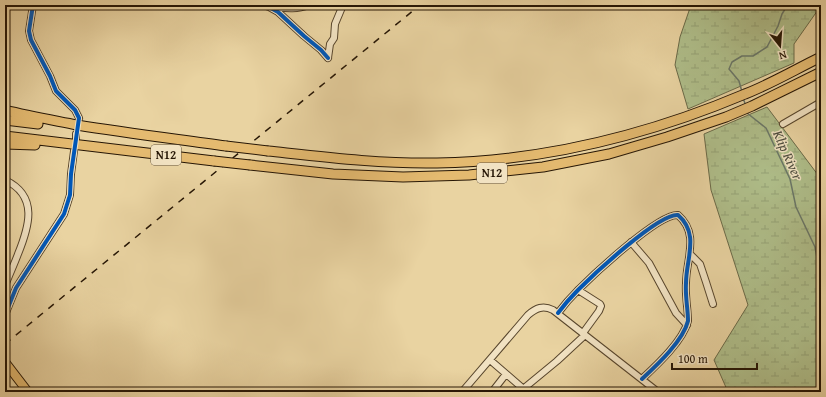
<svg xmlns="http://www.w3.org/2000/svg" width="826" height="397" viewBox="0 0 826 397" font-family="'Gentium Book Plus',serif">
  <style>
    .wetland { fill: url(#wetland-marsh); stroke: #6a6a48 }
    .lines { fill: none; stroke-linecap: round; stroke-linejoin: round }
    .stream { stroke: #6a7768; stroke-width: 1.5 }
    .minor-casing { stroke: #57452c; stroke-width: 8 }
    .major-casing { stroke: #261605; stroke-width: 10 }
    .highway-casing { stroke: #261605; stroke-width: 11 }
    .minor { stroke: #f1e2c2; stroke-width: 6 }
    .major { stroke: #e4ba70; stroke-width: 8 }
    .highway { stroke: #e4ba70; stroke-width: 9 }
    .rail { stroke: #261605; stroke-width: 1.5; stroke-dasharray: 7 7; stroke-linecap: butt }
    .highway-bridge-casing { stroke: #261605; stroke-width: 11; stroke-linecap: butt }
    .highway-bridge { stroke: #e4ba70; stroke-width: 9 }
    .cycleway-casing { stroke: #f1e2c2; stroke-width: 6 }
    .cycleway { stroke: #0057b8; stroke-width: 4 }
    .labels { text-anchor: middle; stroke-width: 3; stroke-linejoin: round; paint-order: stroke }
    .shield { fill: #f1e2c2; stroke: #63533e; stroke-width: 1 }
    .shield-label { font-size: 12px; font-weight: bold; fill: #261605 }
    .water-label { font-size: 14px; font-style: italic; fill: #4e4e3f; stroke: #f1e2c2 }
  </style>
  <defs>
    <pattern id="wetland-marsh" width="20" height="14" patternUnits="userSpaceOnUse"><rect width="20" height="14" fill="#afbe8a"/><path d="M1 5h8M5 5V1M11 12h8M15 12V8" fill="none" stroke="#96a376"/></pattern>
  </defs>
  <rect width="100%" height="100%" fill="#e9d3a1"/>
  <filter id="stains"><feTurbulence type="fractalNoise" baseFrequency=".005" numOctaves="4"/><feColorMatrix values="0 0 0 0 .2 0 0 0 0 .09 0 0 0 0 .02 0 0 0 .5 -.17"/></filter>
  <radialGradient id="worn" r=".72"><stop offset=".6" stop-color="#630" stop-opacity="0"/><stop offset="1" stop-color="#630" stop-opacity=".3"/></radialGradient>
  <!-- wetland -->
  <path class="wetland" d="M691,5H821L820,7L794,44V63L688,109L675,65L680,37Z
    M767,107L821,179V392H728L714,360L748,305L711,190L704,134Z"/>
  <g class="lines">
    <!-- stream -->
    <path class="stream" d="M742,92L739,81L729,69L732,62L742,56H753L767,47L778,26L782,14L787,6V5
      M743,98L746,106
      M747,111V113L766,128L790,179L796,207L815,247L821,278"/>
    <defs>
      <path id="minor" d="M33,5L29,31L31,40L50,76L56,91L75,110L79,118
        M263,5L269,7L278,12L304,36L321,50L328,58
        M273,7C284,8 297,10 308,5
        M328,58L330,44L334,38L335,24L343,5
        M783,124L821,102
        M76,138V134
        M5,180C39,196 29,227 18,254C14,265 9,275 5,286
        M631,242L649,263L676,313L687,325
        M690,254L700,264L706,282L713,304
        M578,290L600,304L601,306L599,311L583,333
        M558,313C564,305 571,297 578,290C593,275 659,213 678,215C700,234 686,259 686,283C685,296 688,309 688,321C683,341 657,365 642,379
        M5,315L16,288L64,214L70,195L71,174L74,151
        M490,360L527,392
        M523,389L557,361L585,335
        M462,392L528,315C536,308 543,305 553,310L658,392
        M492,392L506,374"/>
      <path id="major" d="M5,362L28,392"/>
      <path id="highway" d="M5,110C29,116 52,120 77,125C126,133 176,139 226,146
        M5,120L38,124
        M5,136L214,161
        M5,144L35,145
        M268,151C324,157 380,164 437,163C543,161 648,135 745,94C771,84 796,69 821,57
        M250,165L333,174L403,177L469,175L543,167L609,154L667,137L726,117L752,106L821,72"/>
    </defs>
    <!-- minor casing -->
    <use href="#minor" class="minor-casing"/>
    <!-- major casing -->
    <use href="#major" class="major-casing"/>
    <!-- highway casing -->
    <use href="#highway" class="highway-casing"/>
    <!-- minor -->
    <use href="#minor" class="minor"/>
    <!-- major -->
    <use href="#major" class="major"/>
    <!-- highway -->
    <use href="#highway" class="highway"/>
    <!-- rail -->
    <path class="rail" d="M5,344L420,5"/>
    <defs>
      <path id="highway-bridge" d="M226,146L268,151
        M214,161L250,165"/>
    </defs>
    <!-- highway-bridge casing -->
    <use href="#highway-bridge" class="highway-bridge-casing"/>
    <!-- highway-bridge -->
    <use href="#highway-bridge" class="highway-bridge"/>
    <defs>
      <path id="cycleway" d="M263,5L269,7L278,12L304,36L321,50L328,58
        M558,313C564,305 571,297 578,290C593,275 659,213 678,215C700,234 686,259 686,283C685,296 688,309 688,321C683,341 657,365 642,379
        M5,315L16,288L64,214L70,195L71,174L79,118L75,110L56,91L50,76L31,40L29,31L33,5"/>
    </defs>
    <!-- cycleway casing -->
    <use href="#cycleway" class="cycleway-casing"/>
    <!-- cycleway -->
    <use href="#cycleway" class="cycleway"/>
  </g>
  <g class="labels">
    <!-- shield labels -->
    <g class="shield">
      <rect x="151" y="145" width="30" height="20" rx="3"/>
      <rect x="477" y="163" width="30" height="20" rx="3"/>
    </g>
    <g class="shield-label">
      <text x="166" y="159">N12</text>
      <text x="492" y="177">N12</text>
    </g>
    <!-- water labels -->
    <g class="water-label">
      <text transform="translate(788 155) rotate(66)" y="5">Klip River</text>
    </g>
  </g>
  <!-- margin -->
  <rect width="826" height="397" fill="none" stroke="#e9d3a1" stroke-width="20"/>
  <rect x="6" y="6" width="814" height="385" fill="none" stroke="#261605" stroke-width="2"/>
  <rect x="10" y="10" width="806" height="377" fill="none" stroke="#261605"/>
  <!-- north arrow -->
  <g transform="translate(780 46) rotate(163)" stroke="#f1e2c2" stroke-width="3" paint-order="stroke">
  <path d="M0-3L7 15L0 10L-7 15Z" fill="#261605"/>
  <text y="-6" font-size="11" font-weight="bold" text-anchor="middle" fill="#261605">N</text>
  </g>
  <!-- scale -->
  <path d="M672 363v6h85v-6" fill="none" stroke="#261605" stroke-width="2"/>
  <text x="678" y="363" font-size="12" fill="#261605" stroke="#f1e2c2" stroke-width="3" paint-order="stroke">100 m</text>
  <rect width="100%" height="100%" filter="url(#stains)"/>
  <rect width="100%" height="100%" fill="url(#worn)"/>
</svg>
